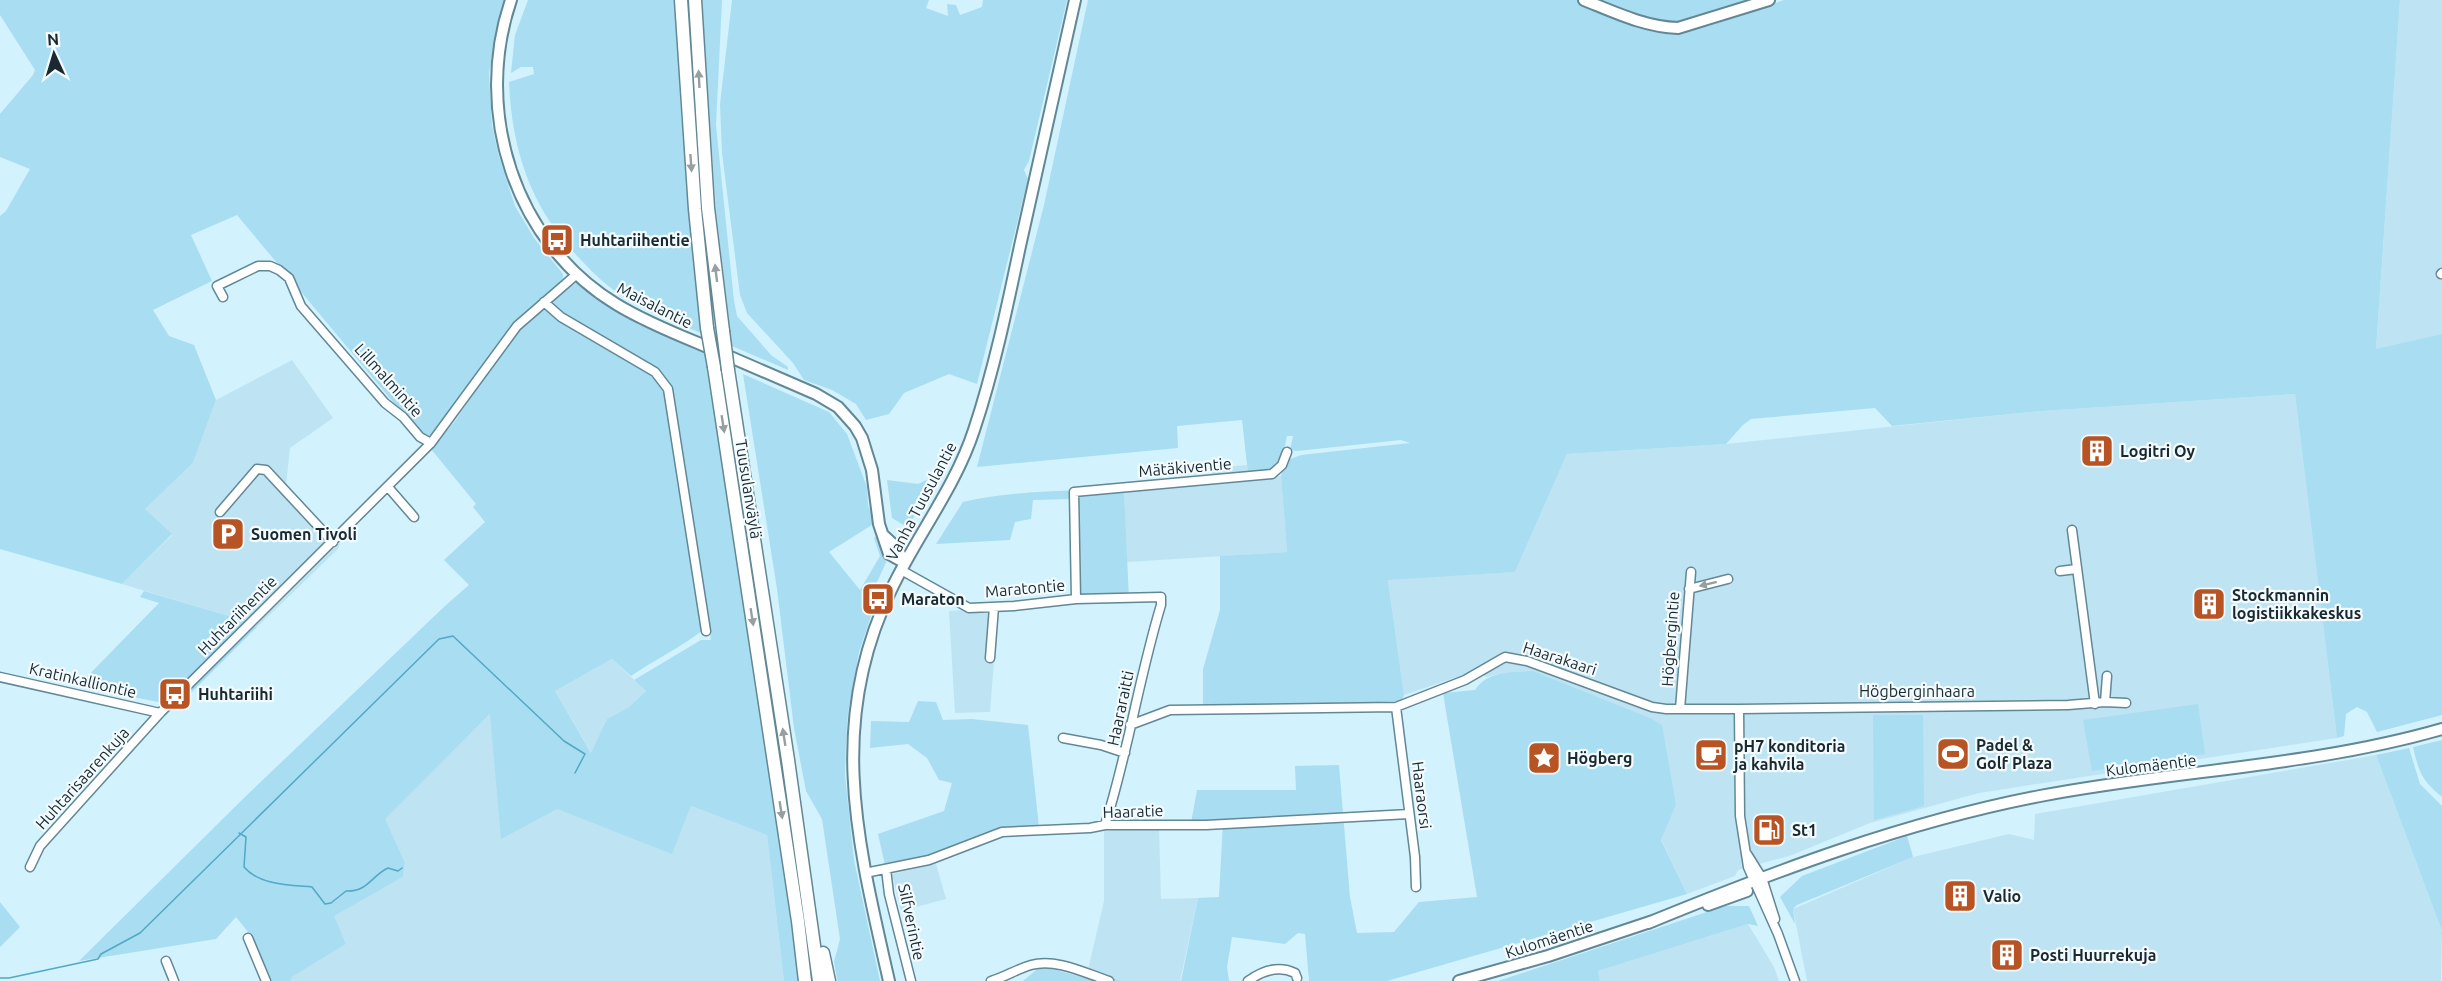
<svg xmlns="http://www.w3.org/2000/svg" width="2442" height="981" viewBox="0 0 2442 981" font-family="Ubuntu,sans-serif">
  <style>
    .built { fill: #bee4f3 }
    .green { fill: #a9ddf1 }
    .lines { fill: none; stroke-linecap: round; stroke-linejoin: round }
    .stream { stroke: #52a8c5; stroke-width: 1.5 }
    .minor-casing { stroke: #628795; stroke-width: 11 }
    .major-casing { stroke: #628795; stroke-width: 14 }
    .highway-casing { stroke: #628795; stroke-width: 15 }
    .minor { stroke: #fff; stroke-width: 8 }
    .major { stroke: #fff; stroke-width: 10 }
    .highway { stroke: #fff; stroke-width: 12 }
    .highway-bridge-casing { stroke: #628795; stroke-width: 15; stroke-linecap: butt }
    .highway-bridge { stroke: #fff; stroke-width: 12 }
    .oneway { fill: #989fa1 }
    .labels { text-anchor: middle; stroke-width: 4.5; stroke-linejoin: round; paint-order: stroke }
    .poi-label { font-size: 16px; font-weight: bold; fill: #19292f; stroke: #f3fbfe; text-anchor: start }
    .street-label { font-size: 16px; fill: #19292f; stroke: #f3fbfe }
  </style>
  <rect width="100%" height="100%" fill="#d2f2fe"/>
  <!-- built -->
  <path class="built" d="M2400,0H2442V334L2376,350Z
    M292,360L333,418L290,448L286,485L340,544L338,549L257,627L239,619L122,584L172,535L145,509L193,463L216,400Z
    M2295,394L2337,738L1979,793L1870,823L1792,855L1738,870L1735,876L1687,894L1661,839L1676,805L1498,674L1487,677L1472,672L1404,695L1388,579L1515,572L1567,454L1726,444L2030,412Z
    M1247,465L1249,479L1281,476L1287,552L1127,562L1124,489L1209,477L1215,468Z
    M998,608L990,712L955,713L949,611Z
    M612,659L646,691L629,707L607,719L592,754L555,691Z
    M491,713L557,809L672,853L691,806L767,835L784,981H291L292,977L346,944L333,916L403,877L405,863L384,819Z
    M2376,755L2442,931L2441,981H1807L1793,909L1913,857L2009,834L2034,840L2035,814Z
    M1159,828L1161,899L1198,898L1180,981H1122L1088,970L1104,901V829Z
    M936,864L946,899L901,911L892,874Z
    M1748,924L1774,967L1779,981H1600L1598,971Z"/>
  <!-- green -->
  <path class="green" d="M0,0H505L497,27L489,73L492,125L498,153L515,206L534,238L563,274V279L511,326L433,436L418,432L237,215L191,235L212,281L153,310L169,336L194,345L216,400L193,463L145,509L172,534L122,584L0,549V216L6,211L30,169L0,157V114L33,75L35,70L0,15Z
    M528,0H675L681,113L703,334C676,323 646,311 621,295C607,286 594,274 583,262C532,211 512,153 509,82L534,74L533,67H521L511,73L515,35Z
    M702,0H722L716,125L734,301L737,316L771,355L788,367V370L732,346L716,211Z
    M732,0H929L926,8L948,16L947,4L956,5L960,15L982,7L983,0H1067L1029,161L1024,170L1028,179L977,384L949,374L904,393L889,414L866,420L856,404L832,390L804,380L793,363L747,313L740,295L722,153L720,104Z
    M1088,0H1578L1660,31H1677L1709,26L1784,0H2400L2376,349L2442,334V715L2377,732L2367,712L2357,707L2346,714L2344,736L2337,738L2295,394L2030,412L1892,426L1875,408L1751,419L1743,425L1726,444L1567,454L1515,572L1388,580L1404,695L1401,701L1203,710V669L1220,610V556L1287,552L1281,476L1285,461L1301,455L1410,443L1401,440L1297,451L1290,450L1293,436H1287C1281,466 1279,471 1248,473L1242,420L1177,426L1178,448L977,467L1044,205Z
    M1592,0H1753C1727,9 1696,26 1668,25C1642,24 1615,9 1592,0Z
    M578,282L582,284L595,298L631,319L705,350L762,718L799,981H784L767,835L691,806L672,854L557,809L501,839L490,714L385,819L405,863L403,877L334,916L346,944L292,977L291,981H269L253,938L236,917L216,939L79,961L246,796L446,605L469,585L444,560L485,522L473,507L476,504L431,449L455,421L510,340L520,328L543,309L550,310L654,375L666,388L703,630C680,648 654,660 631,676L612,659L555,691L591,753L607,719L629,707L646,691L634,680L701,640H711L672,393L662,373L623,348L562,316L552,304L559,294Z
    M743,374L829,412L847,434L867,487L868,505L875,523L829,552L860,590L880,556L874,538L878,535L888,558L873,591L875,604L859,652L848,713L846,740L845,775L854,860L880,981H838L837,978L834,962L840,939L822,819L806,791L794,728L777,589Z
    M941,473L932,491L907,527L892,518L887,480L918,484Z
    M1124,489L1129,600L1074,602L1071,499L1033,500L1031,519L1015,522L1010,540L936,544L963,502C1015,490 1071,491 1124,489Z
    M144,591L239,619L257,627L178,706L78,686L159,603L140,597Z
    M1533,671L1652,719L1662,725L1676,805L1661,840L1687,894L1387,981H1309L1305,934L1298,933L1285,944L1232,937L1227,967L1229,981H1181L1198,898L1219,897L1223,822L1191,823L1197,790H1296L1295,766L1339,765L1350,897L1357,933L1394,932L1419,902L1477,897L1443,693L1475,690C1488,670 1512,673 1533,671Z
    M918,701L936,702L943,720L972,719L1028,725L1039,827L998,830L930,857L885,865L878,834L944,811L952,783L939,780L927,758L908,744L870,748L871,721L909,722Z
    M2198,704L2205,754L2092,771L2083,720Z
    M1873,715H1923L1924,806L1874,820Z
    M2442,740V797C2422,780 2419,773 2413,747Z
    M2409,748L2420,784L2442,806V931L2376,755Z
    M1907,836L1913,857L1797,905L1793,909L1795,924L1780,897L1802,876Z
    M0,902L20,927L0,947Z
    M1725,906H1749L1758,926L1748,924L1598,971L1600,981H1498Z
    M1041,966L1086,978L1088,970L1122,981H1023Z"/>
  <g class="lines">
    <!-- stream -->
    <path class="stream" d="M239,833L246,837L244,867C259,885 289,885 312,887L325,904L331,903L346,891C368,892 371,876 388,868L398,871L402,868
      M0,978H9L98,959L101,954L140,933L439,639L453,636L564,741L585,754L575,773"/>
    <defs>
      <path id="minor" d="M2441,274L2442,273
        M223,297L217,286L258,266H270L279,270L289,278L301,306L385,403L403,417L420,437L431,443
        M544,302L561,317L655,372L668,389L706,631
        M388,487L414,517
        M220,512L257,469L266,470L333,542
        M2072,530L2095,704
        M901,570L969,608L1014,606L1076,599L1161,597V605C1139,677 1128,753 1105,825
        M2060,571L2077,569
        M1689,589L1728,579
        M1076,599L1074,492L1272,474L1282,465L1287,452
        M990,658L994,607
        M0,677L160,713
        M2105,702L2107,676
        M1396,707L1415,857L1416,887
        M1680,709L1691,572
        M1739,709L2068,705L2105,702L2126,703
        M1130,725L1170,710L1396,707L1465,680L1505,657L1527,661L1652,707L1666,709H1739L1740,816L1748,867L1778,934L1795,981
        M1063,738L1101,745L1125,753
        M1747,854L1762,878L1775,919
        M30,867L40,846L160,713L431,443L517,326L577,274
        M886,869L889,894L911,981
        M865,873L929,860L1002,832L1090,828L1105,825H1206L1409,814
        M248,938L266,981
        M166,961L174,981
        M991,981C1005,977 1017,969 1031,965C1056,958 1085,973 1109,981
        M1248,981C1262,971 1279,965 1295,973L1297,978"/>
      <path id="major" d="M511,0C473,111 514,242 616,304C642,320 671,332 698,343C738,360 777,377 816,394L838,407L855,426L862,438L872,470L879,524L889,554L905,563
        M1584,0C1614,12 1645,27 1678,28L1769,0
        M884,536L896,547L905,563
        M1708,905L1747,891
        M1648,923C1775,871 1905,822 2040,796C2174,770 2310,767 2442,729
        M889,981C858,844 826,724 891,590C917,535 955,488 974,430C994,370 1007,308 1020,246C1038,164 1057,82 1075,0
        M1459,981L1548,956L1653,921"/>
      <path id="highway" d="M681,0L695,209L707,328
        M695,0L708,208L723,331
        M714,367L798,921L805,981
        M728,370L788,760L819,981
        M823,953L829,981"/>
    </defs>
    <!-- minor casing -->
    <use href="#minor" class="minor-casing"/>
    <!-- major casing -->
    <use href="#major" class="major-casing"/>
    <!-- highway casing -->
    <use href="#highway" class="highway-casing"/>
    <!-- minor -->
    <use href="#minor" class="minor"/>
    <!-- major -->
    <use href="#major" class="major"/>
    <!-- highway -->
    <use href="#highway" class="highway"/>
    <defs>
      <path id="highway-bridge" d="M707,328L714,367
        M723,331L728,370"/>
    </defs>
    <!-- highway-bridge casing -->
    <use href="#highway-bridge" class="highway-bridge-casing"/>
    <!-- highway-bridge -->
    <use href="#highway-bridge" class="highway-bridge"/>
  </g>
  <!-- one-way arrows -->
  <defs><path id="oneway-solid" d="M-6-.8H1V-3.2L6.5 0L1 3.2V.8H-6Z" transform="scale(1.5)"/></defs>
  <g class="oneway">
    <use href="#oneway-solid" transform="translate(699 79) rotate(-93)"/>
    <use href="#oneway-solid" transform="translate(691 163) rotate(86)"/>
    <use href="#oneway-solid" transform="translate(716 273) rotate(-97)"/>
    <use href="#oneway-solid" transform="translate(723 424) rotate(81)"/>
    <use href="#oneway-solid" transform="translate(1708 584) rotate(166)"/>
    <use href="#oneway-solid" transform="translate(752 617) rotate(81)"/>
    <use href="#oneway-solid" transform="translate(784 737) rotate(-99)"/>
    <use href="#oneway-solid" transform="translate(781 810) rotate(81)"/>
  </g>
  <!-- icons -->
  <defs>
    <symbol id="bus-square" viewBox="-11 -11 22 22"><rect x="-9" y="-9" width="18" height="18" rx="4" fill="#b85323" stroke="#f3fbfe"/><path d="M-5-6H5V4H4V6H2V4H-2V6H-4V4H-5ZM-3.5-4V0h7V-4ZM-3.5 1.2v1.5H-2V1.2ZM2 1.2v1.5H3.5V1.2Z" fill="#fff"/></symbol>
    <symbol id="building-square" viewBox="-11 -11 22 22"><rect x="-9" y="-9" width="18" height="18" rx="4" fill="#b85323" stroke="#f3fbfe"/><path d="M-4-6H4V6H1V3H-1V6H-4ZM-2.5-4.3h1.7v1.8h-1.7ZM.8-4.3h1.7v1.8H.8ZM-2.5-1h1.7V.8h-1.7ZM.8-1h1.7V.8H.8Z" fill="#fff"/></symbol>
    <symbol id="parking-square" viewBox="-11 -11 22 22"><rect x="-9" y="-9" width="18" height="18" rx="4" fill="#b85323" stroke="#f3fbfe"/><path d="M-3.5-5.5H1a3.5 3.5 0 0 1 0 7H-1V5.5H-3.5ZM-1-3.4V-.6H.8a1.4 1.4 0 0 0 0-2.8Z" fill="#fff"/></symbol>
    <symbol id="stadium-square" viewBox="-11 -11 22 22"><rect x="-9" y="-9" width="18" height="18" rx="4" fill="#b85323" stroke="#f3fbfe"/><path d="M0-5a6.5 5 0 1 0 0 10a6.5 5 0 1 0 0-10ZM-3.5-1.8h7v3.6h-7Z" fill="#fff"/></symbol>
    <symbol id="cafe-square" viewBox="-11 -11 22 22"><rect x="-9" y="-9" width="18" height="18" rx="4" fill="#b85323" stroke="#f3fbfe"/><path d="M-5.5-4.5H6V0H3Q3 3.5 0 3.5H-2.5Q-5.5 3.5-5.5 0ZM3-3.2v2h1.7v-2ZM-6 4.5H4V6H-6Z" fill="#fff"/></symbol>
    <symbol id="sight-square" viewBox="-11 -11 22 22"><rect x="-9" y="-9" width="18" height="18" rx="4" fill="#b85323" stroke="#f3fbfe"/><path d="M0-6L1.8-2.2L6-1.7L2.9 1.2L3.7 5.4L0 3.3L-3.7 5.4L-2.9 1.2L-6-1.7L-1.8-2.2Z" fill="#fff"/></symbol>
    <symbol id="fuel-square" viewBox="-11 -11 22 22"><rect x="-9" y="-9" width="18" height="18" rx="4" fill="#b85323" stroke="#f3fbfe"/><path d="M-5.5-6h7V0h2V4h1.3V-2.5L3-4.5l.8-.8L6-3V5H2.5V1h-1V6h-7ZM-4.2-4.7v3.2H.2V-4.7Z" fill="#fff"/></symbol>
  </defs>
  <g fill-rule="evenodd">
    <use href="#bus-square" x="538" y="221" width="38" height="38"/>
    <use href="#building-square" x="2078" y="432" width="38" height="38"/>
    <use href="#parking-square" x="209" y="515" width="38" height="38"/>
    <use href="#bus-square" x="859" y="580" width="38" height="38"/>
    <use href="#building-square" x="2190" y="585" width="38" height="38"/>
    <use href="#bus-square" x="156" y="675" width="38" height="38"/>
    <use href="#stadium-square" x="1934" y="735" width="38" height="38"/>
    <use href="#cafe-square" x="1692" y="736" width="38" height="38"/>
    <use href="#sight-square" x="1525" y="739" width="38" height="38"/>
    <use href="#fuel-square" x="1750" y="811" width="38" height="38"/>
    <use href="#building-square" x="1941" y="877" width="38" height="38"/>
    <use href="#building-square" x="1988" y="936" width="38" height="38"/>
  </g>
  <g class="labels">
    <!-- poi labels -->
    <g class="poi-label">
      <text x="580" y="246">Huhtariihentie</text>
      <text x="2120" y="457">Logitri Oy</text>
      <text x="251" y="540">Suomen Tivoli</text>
      <text x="2232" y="601">Stockmannin<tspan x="2232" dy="18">logistiikkakeskus</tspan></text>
      <text x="901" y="605">Maraton</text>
      <text x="198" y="700">Huhtariihi</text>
      <text x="1976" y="751">Padel &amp;<tspan x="1976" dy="18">Golf Plaza</tspan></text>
      <text x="1734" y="752">pH7 konditoria<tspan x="1734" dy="18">ja kahvila</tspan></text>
      <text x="1567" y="764">Högberg</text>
      <text x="1792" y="836">St1</text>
      <text x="1983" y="902">Valio</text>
      <text x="2030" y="961">Posti Huurrekuja</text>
    </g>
    <!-- street labels -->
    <g class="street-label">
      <text transform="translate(655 305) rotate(27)" y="6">Maisalantie</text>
      <text transform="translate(389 380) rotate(48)" y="6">Lillmalmintie</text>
      <text transform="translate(1185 467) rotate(-5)" y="6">Mätäkiventie</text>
      <text transform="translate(749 489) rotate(81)" y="6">Tuusulanväylä</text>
      <text transform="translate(921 501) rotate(-62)" y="6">Vanha Tuusulantie</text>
      <text transform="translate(1025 588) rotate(-5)" y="6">Maratontie</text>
      <text transform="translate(237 615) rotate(-45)" y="6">Huhtariihentie</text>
      <text transform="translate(1670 639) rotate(-86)" y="6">Högbergintie</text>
      <text transform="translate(1560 658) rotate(18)" y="6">Haarakaari</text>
      <text transform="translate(83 680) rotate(13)" y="6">Kratinkalliontie</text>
      <text x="1917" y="697">Högberginhaara</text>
      <text transform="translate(1120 708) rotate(-78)" y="6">Haararaitti</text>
      <text transform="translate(2151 765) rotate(-7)" y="6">Kulomäentie</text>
      <text transform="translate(82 778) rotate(-48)" y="6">Huhtarisaarenkuja</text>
      <text transform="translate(1422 795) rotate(83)" y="6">Haaraorsi</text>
      <text transform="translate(1133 811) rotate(-2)" y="6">Haaratie</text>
      <text transform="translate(912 922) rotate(78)" y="6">Silfverintie</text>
      <text transform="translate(1549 939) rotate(-18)" y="6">Kulomäentie</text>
    </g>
  </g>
  <!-- north arrow -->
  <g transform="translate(54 54) rotate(356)" stroke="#f3fbfe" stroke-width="4.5" paint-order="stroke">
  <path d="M0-4.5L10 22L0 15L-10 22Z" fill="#19292f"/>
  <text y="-9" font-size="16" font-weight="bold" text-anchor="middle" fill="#19292f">N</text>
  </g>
</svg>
